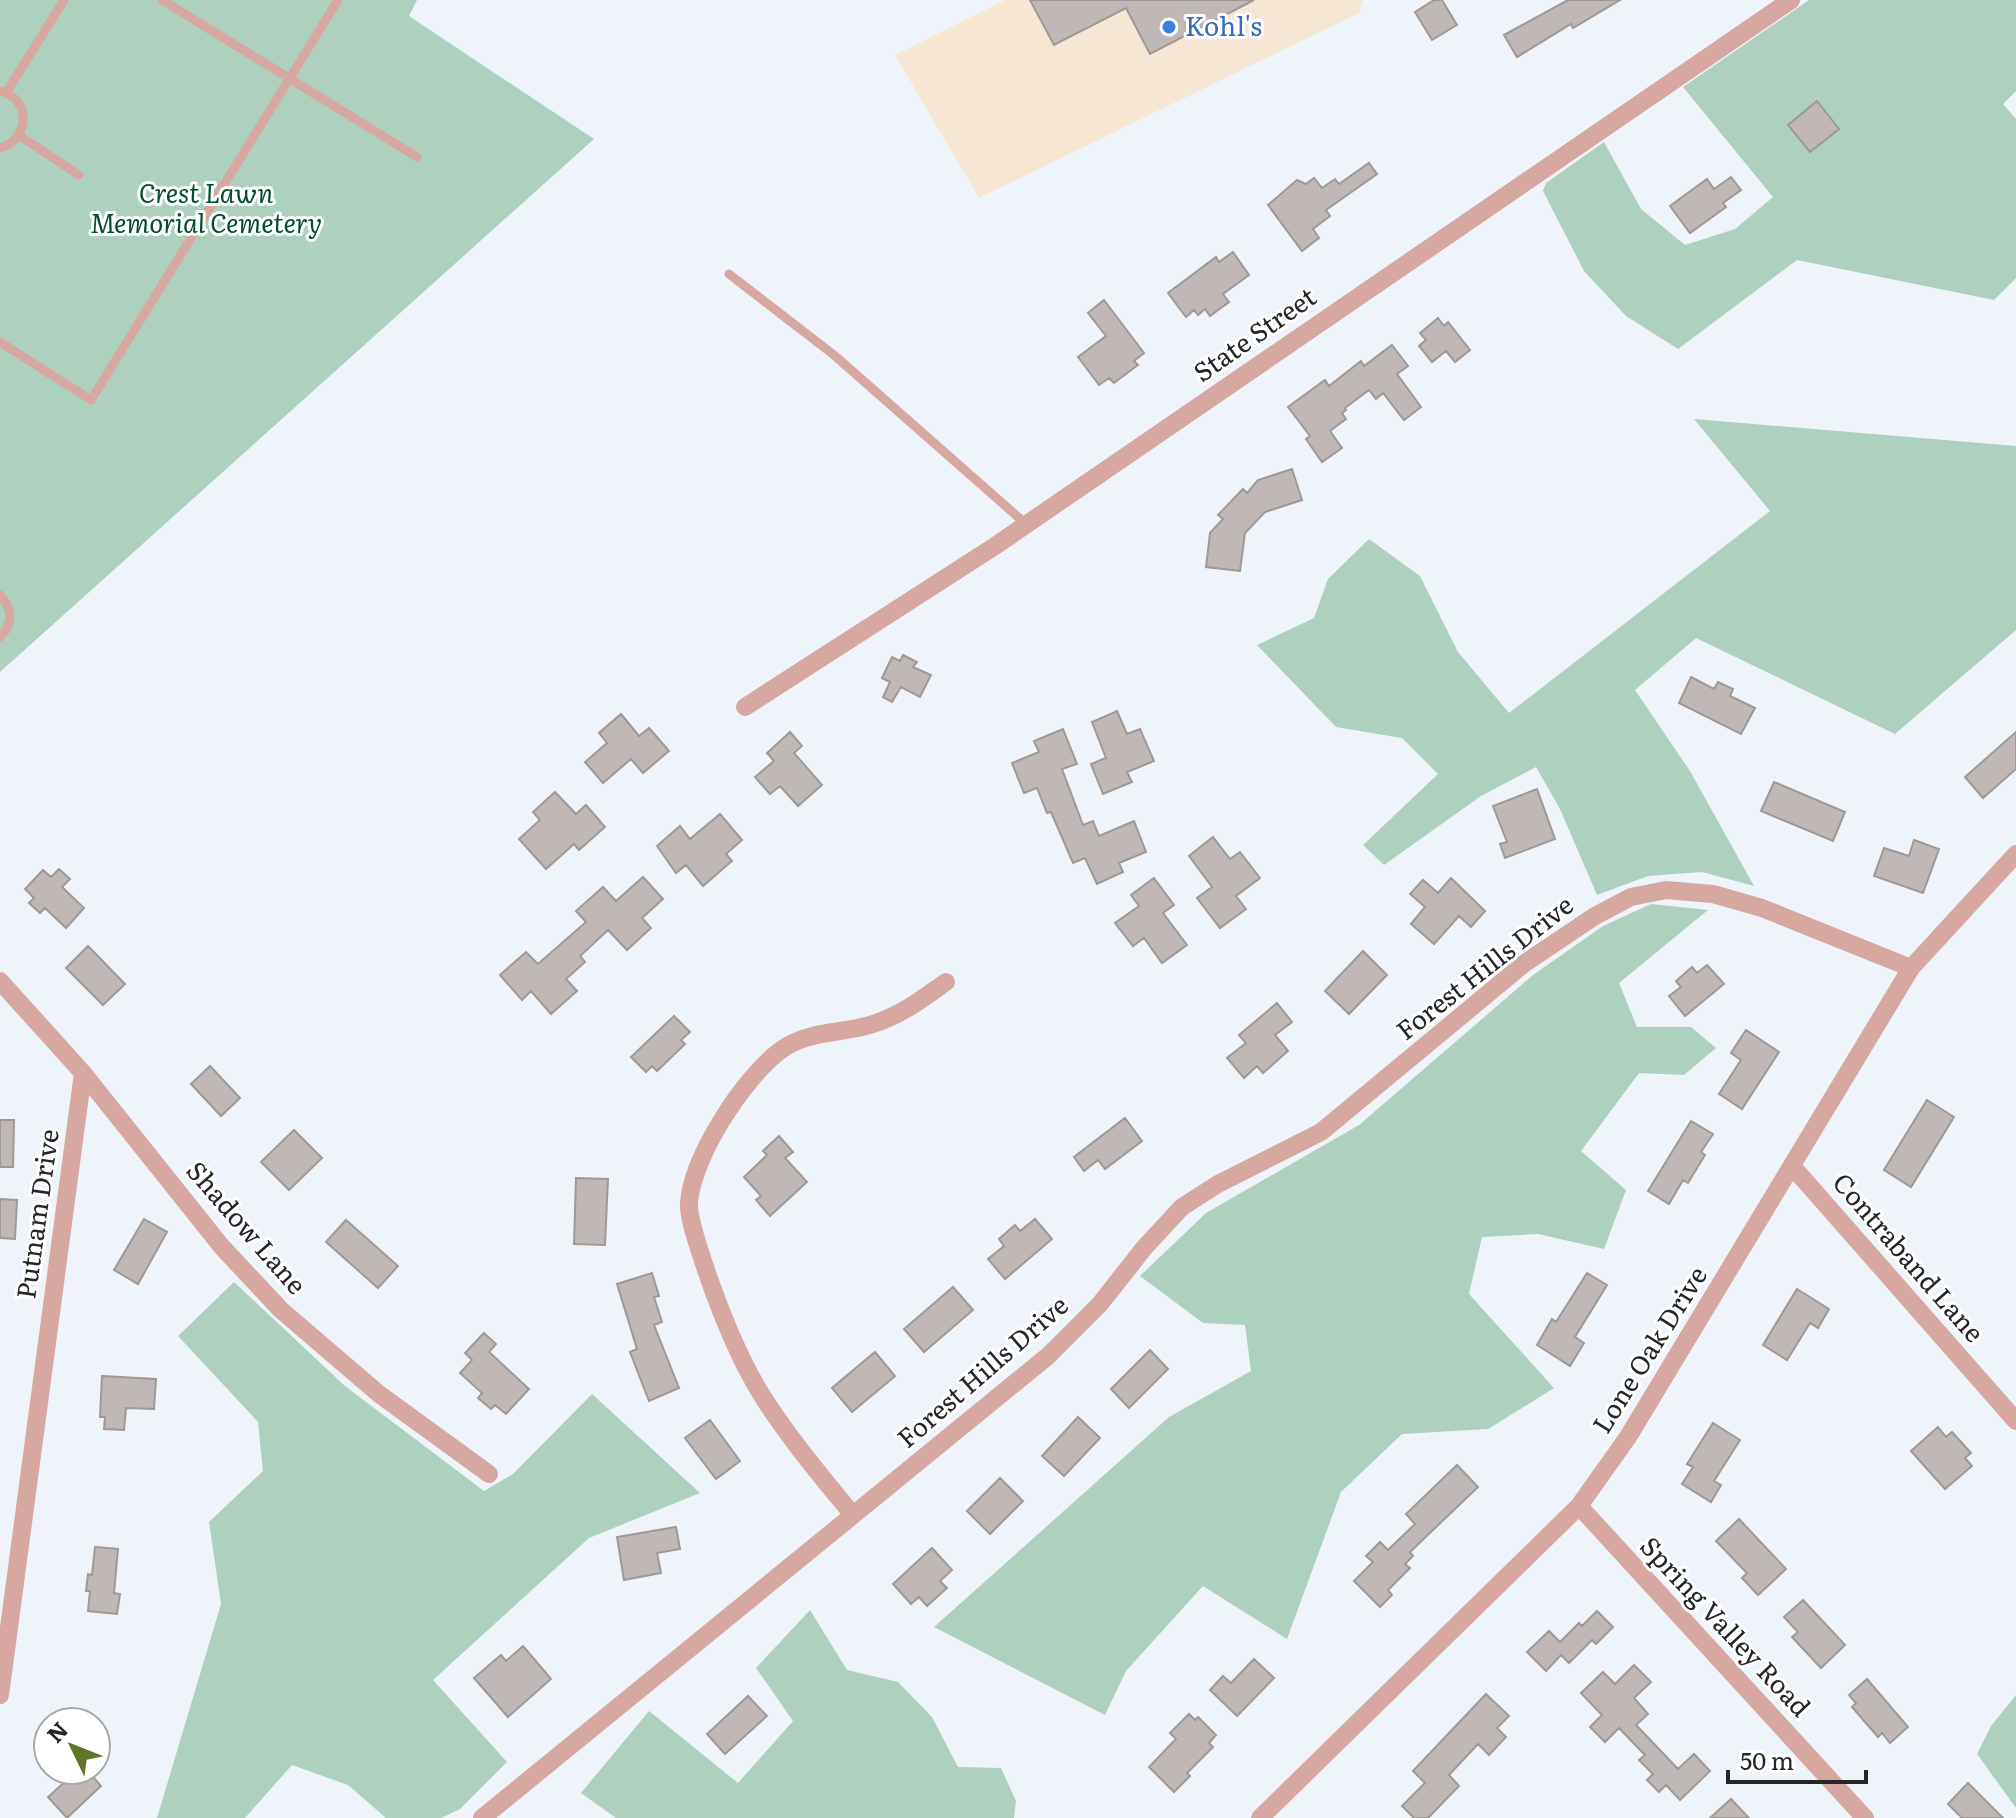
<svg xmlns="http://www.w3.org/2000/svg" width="2016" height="1818" viewBox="0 0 2016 1818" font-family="Literata,serif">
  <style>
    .commercial { fill: #f6e7d4 }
    .green { fill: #aed0bf }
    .building { fill: #c0b8b6; stroke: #a09895; stroke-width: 2 }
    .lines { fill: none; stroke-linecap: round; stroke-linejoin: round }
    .lane { stroke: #d7a7a2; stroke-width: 9 }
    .street { stroke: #d7a7a2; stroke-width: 18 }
    .shop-dot { fill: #3f7fe0; stroke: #fff; stroke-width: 3 }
    .labels { text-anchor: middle; stroke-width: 6; stroke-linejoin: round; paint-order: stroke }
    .shop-label { font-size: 26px; fill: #366cbe; stroke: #fff; text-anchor: start }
    .park-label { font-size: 26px; font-style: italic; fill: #004c34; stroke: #fff }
    .street-label { font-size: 26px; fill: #232527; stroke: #fff }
  </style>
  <rect width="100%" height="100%" fill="#eff4fa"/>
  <!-- commercial -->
  <path class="commercial" d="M1005,0H1363L1359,13L979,198L895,55Z"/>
  <!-- green -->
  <path class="green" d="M0,0H417L409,16L594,139L0,672Z
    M1809,0H2016V91L2003,104L2016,119V278L1994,300L1797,260L1678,349L1626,316L1584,271L1543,191L1546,183L1604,142L1641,209L1685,245L1735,229L1773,197L1683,87Z
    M1694,419L2016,446V630L1895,734L1696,638L1635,690L1690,771L1754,886L1702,872L1648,876L1597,895L1560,809L1536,767L1481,796L1384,865L1363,845L1438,774L1402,738L1336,727L1257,645L1314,618L1328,579L1369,539L1420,576L1458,652L1509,713L1770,511Z
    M1651,904L1708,910L1619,983L1637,1027H1691L1716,1048L1684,1075L1639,1073L1581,1151L1626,1190L1604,1249L1538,1234L1482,1237L1469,1294L1554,1388L1488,1429L1402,1434L1341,1492L1287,1639L1203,1586L1126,1671L1105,1715L934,1627L1169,1417L1251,1371L1245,1325L1203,1323L1140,1276L1206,1213L1359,1125L1533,975L1603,926Z
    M234,1282L345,1386L484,1491L513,1474L592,1394L700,1493L589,1538L433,1680L507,1762L460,1809L441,1818H386L348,1785L292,1765L245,1818H157L221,1604L209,1522L263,1471L258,1422L178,1336Z
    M810,1610L847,1670L898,1682L932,1717L958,1767L1001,1768L1016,1801L1014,1818H616L581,1793L649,1711L738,1783L793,1721L756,1668Z
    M2016,1695V1808L1977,1754L1991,1726Z"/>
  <!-- building -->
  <path class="building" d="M1030,0H1254L1150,54L1126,8L1054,45Z
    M1434,0H1442L1457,25L1432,40L1415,12Z
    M1568,0H1620L1573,28L1571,24L1517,57L1504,35Z
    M1817,101L1839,129L1810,152L1788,125Z
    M1369,163L1377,174L1326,210L1330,216L1313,229L1319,238L1302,251L1268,205L1297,180L1306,184L1314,178L1322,188L1335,179L1339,184Z
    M1731,177L1741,190L1723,203L1726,207L1690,233L1670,206L1707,179L1714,189Z
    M1233,252L1249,275L1223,294L1229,302L1210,316L1205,309L1198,315L1194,310L1186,317L1168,293L1216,257L1219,262Z
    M1104,300L1144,353L1134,361L1138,365L1114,383L1109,378L1099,385L1078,357L1106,336L1088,313Z
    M1438,318L1444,326L1448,322L1470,350L1455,362L1446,351L1432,362L1419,346L1426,340L1420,333Z
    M1392,345L1408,366L1397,374L1421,407L1404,420L1383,393L1376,399L1369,390L1345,408L1346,410L1342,413L1346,419L1330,431L1342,448L1322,462L1306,439L1310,436L1288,407L1325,380L1329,386L1361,361L1364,366Z
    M1292,469L1302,500L1265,512L1245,533L1240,571L1206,567L1210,533L1223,519L1218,515L1243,489L1247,493L1258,480Z
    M903,655L917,662L913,667L931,675L920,697L901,687L892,702L883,697L890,682L882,678L892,657L900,661Z
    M1691,677L1714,689L1718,682L1733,689L1730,696L1755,708L1741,734L1679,703Z
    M1117,711L1127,734L1140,729L1154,761L1127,772L1132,782L1103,794L1091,764L1106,758L1092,722Z
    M621,714L639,736L649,728L669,751L643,773L631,759L603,783L585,762L607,743L599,733Z
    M1063,729L1077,764L1062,769L1083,825L1093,821L1099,836L1134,821L1146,852L1119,863L1123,872L1097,884L1085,858L1073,863L1051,812L1047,813L1037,788L1024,793L1012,763L1039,752L1034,741Z
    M790,732L802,746L794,753L822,785L798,806L780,786L770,794L755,777L774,761L767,753Z
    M2016,732V769L1983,798L1965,777Z
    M1774,782L1845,812L1833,841L1761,811Z
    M1537,789L1555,839L1505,858L1500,844L1507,842L1493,806Z
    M555,792L576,814L586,805L605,827L579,850L574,844L546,869L519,839L540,820L533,812Z
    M720,814L742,840L726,854L732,861L703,886L686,865L676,873L657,846L680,826L690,839Z
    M1213,837L1230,859L1240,852L1260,878L1236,896L1246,909L1220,928L1197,898L1212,887L1189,856Z
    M1914,840L1939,849L1923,893L1874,876L1884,848L1909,856Z
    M59,869L70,879L62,887L84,908L66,928L45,908L40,913L29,903L34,898L25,889L43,870L51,877Z
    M643,877L663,899L642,918L651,928L627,950L608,930L580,956L585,962L566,979L577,991L551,1014L531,991L522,1000L500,975L526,952L538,964L586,922L576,911L603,887L616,901Z
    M1154,878L1174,905L1163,913L1187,945L1162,963L1144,938L1133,946L1115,923L1139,906L1131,895Z
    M1451,878L1485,911L1471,927L1459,916L1434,944L1411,924L1425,907L1410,894L1423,880L1438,893Z
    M88,946L125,984L103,1005L66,968Z
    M1363,951L1387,975L1349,1014L1325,991Z
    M1707,965L1724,984L1685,1016L1669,996L1681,987L1676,981L1692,967L1697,973Z
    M1277,1003L1292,1022L1275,1035L1288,1051L1263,1073L1257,1066L1244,1078L1227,1058L1246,1043L1239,1035Z
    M674,1016L690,1032L681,1040L685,1044L657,1071L652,1066L646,1072L631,1057Z
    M1746,1030L1779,1052L1742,1109L1719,1094L1741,1060L1731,1053Z
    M210,1066L240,1098L221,1116L191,1084Z
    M1927,1100L1954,1117L1911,1187L1884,1170Z
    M1125,1118L1142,1141L1105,1169L1098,1160L1084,1171L1074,1157Z
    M0,1120H14L13,1167H0Z
    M1691,1121L1713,1134L1701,1152L1705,1155L1688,1183L1683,1180L1669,1204L1648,1191Z
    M294,1130L322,1158L289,1190L261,1162Z
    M779,1136L793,1152L785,1158L807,1182L770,1216L756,1200L761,1196L744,1177L767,1155L763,1151Z
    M576,1178L608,1179L605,1245L574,1244Z
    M0,1199L17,1200L15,1239L0,1238Z
    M144,1219L167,1232L138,1284L114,1270Z
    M1035,1219L1052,1239L1005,1279L988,1259L1004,1246L999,1239L1015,1225L1020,1231Z
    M346,1220L398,1266L378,1288L326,1242Z
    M652,1273L659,1296L654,1297L662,1322L654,1325L679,1388L649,1401L630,1352L637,1349L617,1284Z
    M1587,1273L1607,1285L1575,1337L1584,1343L1570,1366L1537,1345L1552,1319L1556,1322Z
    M953,1287L973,1310L924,1352L904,1329Z
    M1797,1289L1829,1309L1818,1328L1810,1323L1787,1360L1763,1345Z
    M484,1333L496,1344L489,1352L529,1389L506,1414L495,1405L491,1409L478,1398L482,1393L460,1373L472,1360L465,1353Z
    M1150,1350L1168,1369L1129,1408L1111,1389Z
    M875,1352L895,1376L852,1412L832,1388Z
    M102,1376L156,1379L154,1409L126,1408L124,1430L104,1429L105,1417H100Z
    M1078,1417L1100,1438L1064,1476L1042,1456Z
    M710,1420L740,1461L716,1479L685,1438Z
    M1713,1423L1740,1440L1714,1481L1721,1485L1711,1502L1682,1484L1693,1467L1687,1464Z
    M1938,1427L1946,1437L1952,1432L1971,1453L1965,1458L1972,1466L1945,1489L1911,1451Z
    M1457,1465L1478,1487L1410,1552L1413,1556L1405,1564L1410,1568L1388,1590L1392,1595L1380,1607L1354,1581L1373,1562L1366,1556L1380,1542L1388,1550L1415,1524L1406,1514Z
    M1000,1478L1023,1501L990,1534L967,1511Z
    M1739,1519L1786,1569L1758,1595L1742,1578L1747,1573L1716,1541Z
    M676,1527L680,1549L657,1553L661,1573L624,1580L617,1537Z
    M95,1547L118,1549L114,1593L120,1594L117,1614L88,1611L90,1591H86L88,1574L92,1575Z
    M932,1548L952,1570L940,1581L947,1588L927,1606L919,1597L911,1604L893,1584Z
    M1803,1600L1845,1645L1821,1668L1792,1637L1798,1632L1784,1617Z
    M1597,1611L1613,1627L1596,1644L1592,1640L1569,1663L1561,1655L1546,1671L1527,1652L1549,1631L1560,1642L1579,1623L1582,1626Z
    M523,1646L551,1679L508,1717L474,1678L501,1655L506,1661Z
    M1254,1659L1274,1678L1237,1716L1210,1690L1223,1676L1231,1683Z
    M1634,1665L1651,1682L1634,1698L1648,1714L1636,1725L1678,1769L1694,1754L1710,1771L1680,1800L1666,1785L1659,1792L1647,1780L1653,1774L1639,1760L1645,1755L1619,1728L1605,1742L1590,1727L1602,1715L1581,1693L1603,1672L1615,1684Z
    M1867,1679L1908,1727L1890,1743L1882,1733L1878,1737L1852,1707L1856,1703L1849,1695Z
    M1486,1694L1509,1716L1497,1728L1506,1737L1489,1755L1478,1744L1449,1775L1459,1786L1428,1818H1414L1402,1806L1425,1783L1413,1771Z
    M748,1696L767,1716L725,1754L707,1734Z
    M1189,1714L1195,1720L1198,1717L1216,1735L1209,1743L1213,1747L1187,1773L1190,1776L1174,1792L1149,1767L1176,1739L1170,1733Z
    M78,1770H87L101,1786L67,1818L48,1797Z
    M1968,1783L2003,1818H1962L1948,1804Z
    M1731,1799L1749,1818H1710Z"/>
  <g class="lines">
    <!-- lane -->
    <path class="lane" d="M162,0L417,157
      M0,91C32,99 30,139 0,148
      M6,93L64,0
      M20,136L79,175
      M729,274L834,355L1026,524
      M0,342L91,400L338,0
      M0,595C13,609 13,624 0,637"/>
    <!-- street -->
    <path class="street" d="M745,707L995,546L1791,0
      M0,981L83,1073L222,1247L281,1310L379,1394L489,1474
      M1792,1166L2016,1421
      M1579,1506L1865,1818
      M853,1515C821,1476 788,1437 761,1394C737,1355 720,1311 705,1267C700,1251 688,1219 689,1203C692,1157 744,1077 781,1050C808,1030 843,1034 873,1024C902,1015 922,999 946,982
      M0,1695L83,1073
      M482,1818L1048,1356L1100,1304L1144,1248L1182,1207L1218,1184L1321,1132L1525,963L1595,916L1631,897L1666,890L1713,894L1762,908L1911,968
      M1260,1818L1579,1506L1628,1437L1911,968L2016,854"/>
  </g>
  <!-- markers -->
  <circle class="shop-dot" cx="1169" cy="27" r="8"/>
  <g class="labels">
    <!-- shop labels -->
    <g class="shop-label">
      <text x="1185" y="36">Kohl's</text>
    </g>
    <!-- park labels -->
    <g class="park-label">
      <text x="206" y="203">Crest Lawn<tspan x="206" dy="30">Memorial Cemetery</tspan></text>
    </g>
    <!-- street labels -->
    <g class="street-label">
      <text transform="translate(1255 335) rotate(-35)" y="9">State Street</text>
      <text transform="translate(1485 968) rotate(-38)" y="9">Forest Hills Drive</text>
      <text transform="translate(38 1214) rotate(-82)" y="9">Putnam Drive</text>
      <text transform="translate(246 1228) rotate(49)" y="9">Shadow Lane</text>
      <text transform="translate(1908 1258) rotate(49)" y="9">Contraband Lane</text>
      <text transform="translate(1650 1350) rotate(-58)" y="9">Lone Oak Drive</text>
      <text transform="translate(983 1372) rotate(-41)" y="9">Forest Hills Drive</text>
      <text transform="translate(1725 1627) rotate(47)" y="9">Spring Valley Road</text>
    </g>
  </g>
  <!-- north arrow -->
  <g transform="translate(72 1746) rotate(313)"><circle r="38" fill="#ffffff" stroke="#a7a8a9" stroke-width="2"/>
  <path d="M0-6L14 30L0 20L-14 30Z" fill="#607526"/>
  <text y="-12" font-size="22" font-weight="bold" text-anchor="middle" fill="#232527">N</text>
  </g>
  <!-- scale -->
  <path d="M1728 1770v12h138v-12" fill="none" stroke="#232527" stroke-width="4"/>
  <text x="1740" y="1770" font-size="24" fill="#232527" stroke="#ffffff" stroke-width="6" paint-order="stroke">50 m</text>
</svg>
